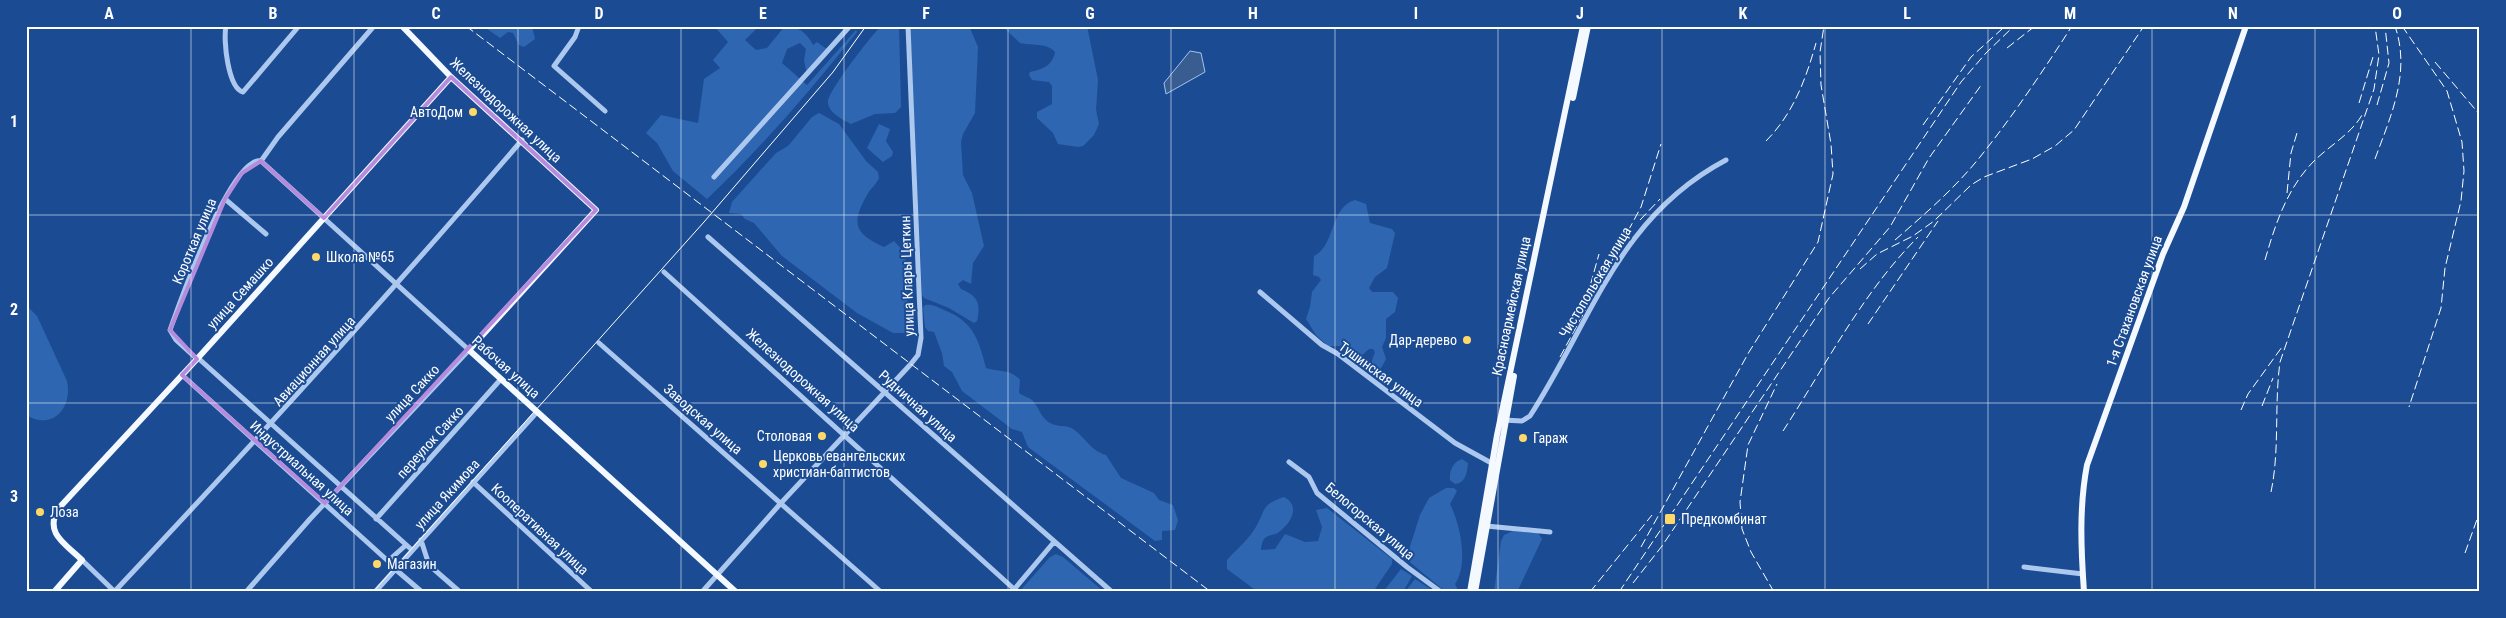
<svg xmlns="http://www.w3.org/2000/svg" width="2506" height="618" viewBox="0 0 2506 618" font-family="'Roboto Condensed',sans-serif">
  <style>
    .green { fill: #2e66b1 }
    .water { fill: #3a5d91; stroke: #9fc3f1 }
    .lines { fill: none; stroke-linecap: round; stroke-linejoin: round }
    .minor { stroke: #acc8ef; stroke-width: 5 }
    .major { stroke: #f4f8ff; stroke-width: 6 }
    .tram { stroke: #fff; stroke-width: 1 }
    .rail { stroke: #fff; stroke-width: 1; stroke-dasharray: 9 4; stroke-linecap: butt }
    .marked { fill: none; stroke: #b68bdc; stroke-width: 4; stroke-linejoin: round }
    .grid { fill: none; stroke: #fff; stroke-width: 1; stroke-opacity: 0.55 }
    .poi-dot { fill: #ffd86a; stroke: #1b4c93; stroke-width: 2 }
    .labels { text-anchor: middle; stroke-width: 4; stroke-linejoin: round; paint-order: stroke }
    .street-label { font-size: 14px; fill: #fff; stroke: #1b4c93 }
    .poi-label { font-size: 14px; fill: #fff; stroke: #1b4c93; text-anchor: start }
    .neatline { fill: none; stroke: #fff; stroke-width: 2 }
    .grid-label { font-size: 16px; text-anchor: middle; font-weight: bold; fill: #fff }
  </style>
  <rect width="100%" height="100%" fill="#1b4c93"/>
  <!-- green -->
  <path class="green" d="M483,26H532L535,39L524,47L519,45L513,33L508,32L500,38Z
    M714,26H759L745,40L756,50L767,48L785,26C798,26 807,33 813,45L817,42L828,50L807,74L804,60L806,49L800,43L787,49L782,63L807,85L856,30L857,32C811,90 761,148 707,199L673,171L657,143L646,133L661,115L698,123L704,79L720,68L713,60L728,42Z
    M881,26H899L901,107L895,113L875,114L851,124C843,120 829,113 828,103C826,93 872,35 881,26Z
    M910,26H969L978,47L975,113L963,134L961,142L963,175L972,193L984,246L973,263L971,284L963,280L958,284L961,289C978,296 981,303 977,321L974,323L949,308L924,298L922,295Z
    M1002,26H1087L1098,80L1096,110L1099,124L1094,135L1083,146L1078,147L1058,144L1053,133L1037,118V112L1052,104V86L1049,82L1032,80L1029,75L1030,72C1042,70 1053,65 1055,52C1046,42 1031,46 1020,43Z
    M819,113L839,124L866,161L878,172L879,178C876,185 870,189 867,195C851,223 854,234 884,247L894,241L905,253L909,329L905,333H893L857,313L782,256L754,223L745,219L741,214L729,213L732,202L776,153L788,146L812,117Z
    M879,124L890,129L886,141L893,152L892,156L883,162L867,148Z
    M1355,200L1366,204L1370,223L1392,229L1395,233L1387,268L1375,277L1369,288L1372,292H1393L1398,298L1395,312L1386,319V338L1382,347L1386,359L1379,372L1370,366L1375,352L1373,349H1369L1360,357L1340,346H1328L1316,335L1306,319L1310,307L1312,292L1321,280L1319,277L1313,275L1314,256C1336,245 1329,208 1355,200Z
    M26,305L37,316L67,381C73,408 52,431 26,415Z
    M925,305C933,304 937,307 944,310C973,321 979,340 986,368C999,372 1011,369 1020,380L1019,393C1023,396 1028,397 1032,400C1040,408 1041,421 1055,425C1062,427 1067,425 1073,429C1085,437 1091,451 1106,455L1121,478L1154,493L1159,500L1173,505L1178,520L1175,530L1162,531V540L1155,541L1028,447L1022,432L1012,429L962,391L952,372L944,366L942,353L934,332L928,331L925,327L923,308Z
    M1462,459L1468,463C1467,472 1466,483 1455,484L1450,480C1449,471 1453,462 1462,459Z
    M1446,488H1454L1457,491L1450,504C1460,524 1469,564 1455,584L1459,592H1446L1406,559L1420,515L1429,498Z
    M1284,497C1301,506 1291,523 1279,532C1274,536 1268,534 1264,539C1262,542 1261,546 1261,550L1275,549L1285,534L1305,542L1318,541L1322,527L1316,510L1327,508L1392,559V564L1373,592H1258L1227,569V560C1235,551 1247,541 1254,530C1266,512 1259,505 1284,497Z
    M1513,531L1538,533L1542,539L1517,592H1494L1501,541L1504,535Z
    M1056,554L1063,557L1104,592H1019L1050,557Z
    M1401,569L1412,576L1403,592H1383Z
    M1415,579L1435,592H1405Z"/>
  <!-- water -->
  <path class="water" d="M1190,51L1201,53L1205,72L1166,94L1164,83Z"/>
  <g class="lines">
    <!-- minor -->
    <path class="minor" d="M226,26C223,40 228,88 243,92L299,26
      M579,26L575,37L554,66L605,111
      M714,177L850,26
      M225,199L266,234
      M708,237L1112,592
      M664,272L1014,589
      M1260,292L1322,345L1338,354L1455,443L1495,465
      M599,343L881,592
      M198,358L412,550
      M197,359L176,340L170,330C179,305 231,155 261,161L278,137L374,26
      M182,375L388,561L406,545
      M1503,420L1522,421L1530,416C1592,320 1618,217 1726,160
      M1289,462L1309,477L1317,493L1407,567L1441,592
      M473,482L592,592
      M376,519L501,379
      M1486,526L1550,532
      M421,540L429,565L460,592
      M82,560L115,592
      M2024,567L2083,574
      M395,569L422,592
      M115,591C254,443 390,294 522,140
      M246,592L310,519L469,350L261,161
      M375,592L537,412
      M702,592L781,503L910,365L918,355L921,338L908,26
      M1012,592L1054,542"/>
    <!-- major -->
    <path class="major" d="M402,26L451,77L596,210L469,350L736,592
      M1573,98L1588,26
      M54,592L82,560C66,544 44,534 58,509L197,359L451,77
      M1470,592L1497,435L1583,26
      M1475,592L1514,376
      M2084,592C2081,549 2079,507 2087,465L2163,254L2184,207L2246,26"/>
    <!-- tram -->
    <path class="tram" d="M373,592L704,222L833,72L866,26"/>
    <!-- rail -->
    <path class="rail" d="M466,26L1211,592
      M2402,26L2447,91L2462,142L2464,171L2461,201L2445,268L2441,308L2409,407
      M2007,48L2035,26
      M2435,62L2480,115
      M2359,103L2373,57
      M2377,105L2389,63L2385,26
      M1923,125L1971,57L2002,29
      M1766,141C1793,114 1806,79 1816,43
      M2375,159C2391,115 2411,73 2395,26
      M2287,193L2291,153L2297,133
      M1640,220L1660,199
      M1895,240C1925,214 1955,188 1980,157C2013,116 2043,71 2072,26
      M2265,260C2275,225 2287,188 2314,161C2329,146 2353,133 2363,113
      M1860,269L1877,254L1913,236L1934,221L1971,185L1984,177L2032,159L2055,146L2074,130L2144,26
      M1587,297L1599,254
      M1868,324L1938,221
      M1560,357L1641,207L1661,144
      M2262,406L2273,378
      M2241,410L2248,394L2282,347
      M1783,431C1826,365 1862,293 1918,237
      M2271,492C2280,449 2274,406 2280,362L2374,89L2379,55L2375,26
      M1641,547L1749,352L1818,242L1833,174L1831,144L1821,85L1820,52L1824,26
      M2465,553L2480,511
      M1633,583L1662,546L1829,298L1890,227L1929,158L1982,84
      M1590,592L1652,515
      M1619,592L1961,82L1986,53L2014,26
      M1774,592L1751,552L1742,529L1740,502L1748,445L1777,384"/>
  </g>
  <!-- marked area -->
  <path class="marked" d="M451,77L596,210L325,503L182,375L197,359L170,330L225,199L242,173L261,161L324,218Z"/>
  <!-- grid -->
  <path class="grid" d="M191,26V592M354,26V592M518,26V592M681,26V592M844,26V592M1008,26V592M1171,26V592M1335,26V592M1498,26V592M1662,26V592M1825,26V592M1988,26V592M2152,26V592M2315,26V592M26,215H2480M26,403H2480"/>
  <!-- markers -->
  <g class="poi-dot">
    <circle cx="473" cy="112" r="5"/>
    <circle cx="316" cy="257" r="5"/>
    <circle cx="1467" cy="340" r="5"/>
    <circle cx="822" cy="436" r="5"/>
    <circle cx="1523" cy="438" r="5"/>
    <circle cx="763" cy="464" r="5"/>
    <circle cx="40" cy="512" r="5"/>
    <rect x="1664" y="513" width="12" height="12" rx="2.5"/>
    <circle cx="377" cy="564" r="5"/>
  </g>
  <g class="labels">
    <!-- street labels -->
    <g class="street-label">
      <text transform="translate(506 110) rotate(43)" y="5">Железнодорожная улица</text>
      <text transform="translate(194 241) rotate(-67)" y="5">Короткая улица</text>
      <text transform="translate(907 276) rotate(-92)" y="5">улица Клары Цеткин</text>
      <text transform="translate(1595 282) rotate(-59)" y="5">Чистопольская улица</text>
      <text transform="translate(240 293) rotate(-48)" y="5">улица Семашко</text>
      <text transform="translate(2134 301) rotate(-70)" y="5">1-я Стахановская улица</text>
      <text transform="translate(1511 306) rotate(-78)" y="5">Красноармейская улица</text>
      <text transform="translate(314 361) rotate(-48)" y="5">Авиационная улица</text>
      <text transform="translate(506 367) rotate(42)" y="5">Рабочая улица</text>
      <text transform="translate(1381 374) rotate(36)" y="5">Тушинская улица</text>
      <text transform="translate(803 380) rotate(42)" y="5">Железнодорожная улица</text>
      <text transform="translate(412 393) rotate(-47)" y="5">улица Сакко</text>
      <text transform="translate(918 406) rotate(42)" y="5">Рудничная улица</text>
      <text transform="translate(703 419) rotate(41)" y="5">Заводская улица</text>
      <text transform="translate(430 442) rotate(-48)" y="5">переулок Сакко</text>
      <text transform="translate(302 468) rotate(42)" y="5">Индустриальная улица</text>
      <text transform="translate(447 494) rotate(-48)" y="5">улица Якимова</text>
      <text transform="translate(1370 521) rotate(40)" y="5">Белогорская улица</text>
      <text transform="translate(540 529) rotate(43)" y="5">Кооперативная улица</text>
    </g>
    <!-- poi labels -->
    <g class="poi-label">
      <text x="463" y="117" text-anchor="end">АвтоДом</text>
      <text x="326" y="262">Школа №65</text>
      <text x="1457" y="345" text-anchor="end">Дар-дерево</text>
      <text x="812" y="441" text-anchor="end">Столовая</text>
      <text x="1533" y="443">Гараж</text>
      <text x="773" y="461">Церковь евангельских<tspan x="773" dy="16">христиан-баптистов</tspan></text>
      <text x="50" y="517">Лоза</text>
      <text x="1681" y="524">Предкомбинат</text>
      <text x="387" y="569">Магазин</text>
    </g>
  </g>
  <!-- border -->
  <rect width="2506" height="618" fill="none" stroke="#1b4c93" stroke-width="55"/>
  <rect x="28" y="28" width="2450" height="562" class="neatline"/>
  <g class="grid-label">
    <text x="109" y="19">A</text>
    <text x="273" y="19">B</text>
    <text x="436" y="19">C</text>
    <text x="599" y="19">D</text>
    <text x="763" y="19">E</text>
    <text x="926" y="19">F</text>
    <text x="1090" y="19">G</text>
    <text x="1253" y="19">H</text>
    <text x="1416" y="19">I</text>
    <text x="1580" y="19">J</text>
    <text x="1743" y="19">K</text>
    <text x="1907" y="19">L</text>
    <text x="2070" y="19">M</text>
    <text x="2233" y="19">N</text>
    <text x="2397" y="19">O</text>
    <text x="14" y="127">1</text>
    <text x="14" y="315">2</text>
    <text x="14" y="502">3</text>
  </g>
</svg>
